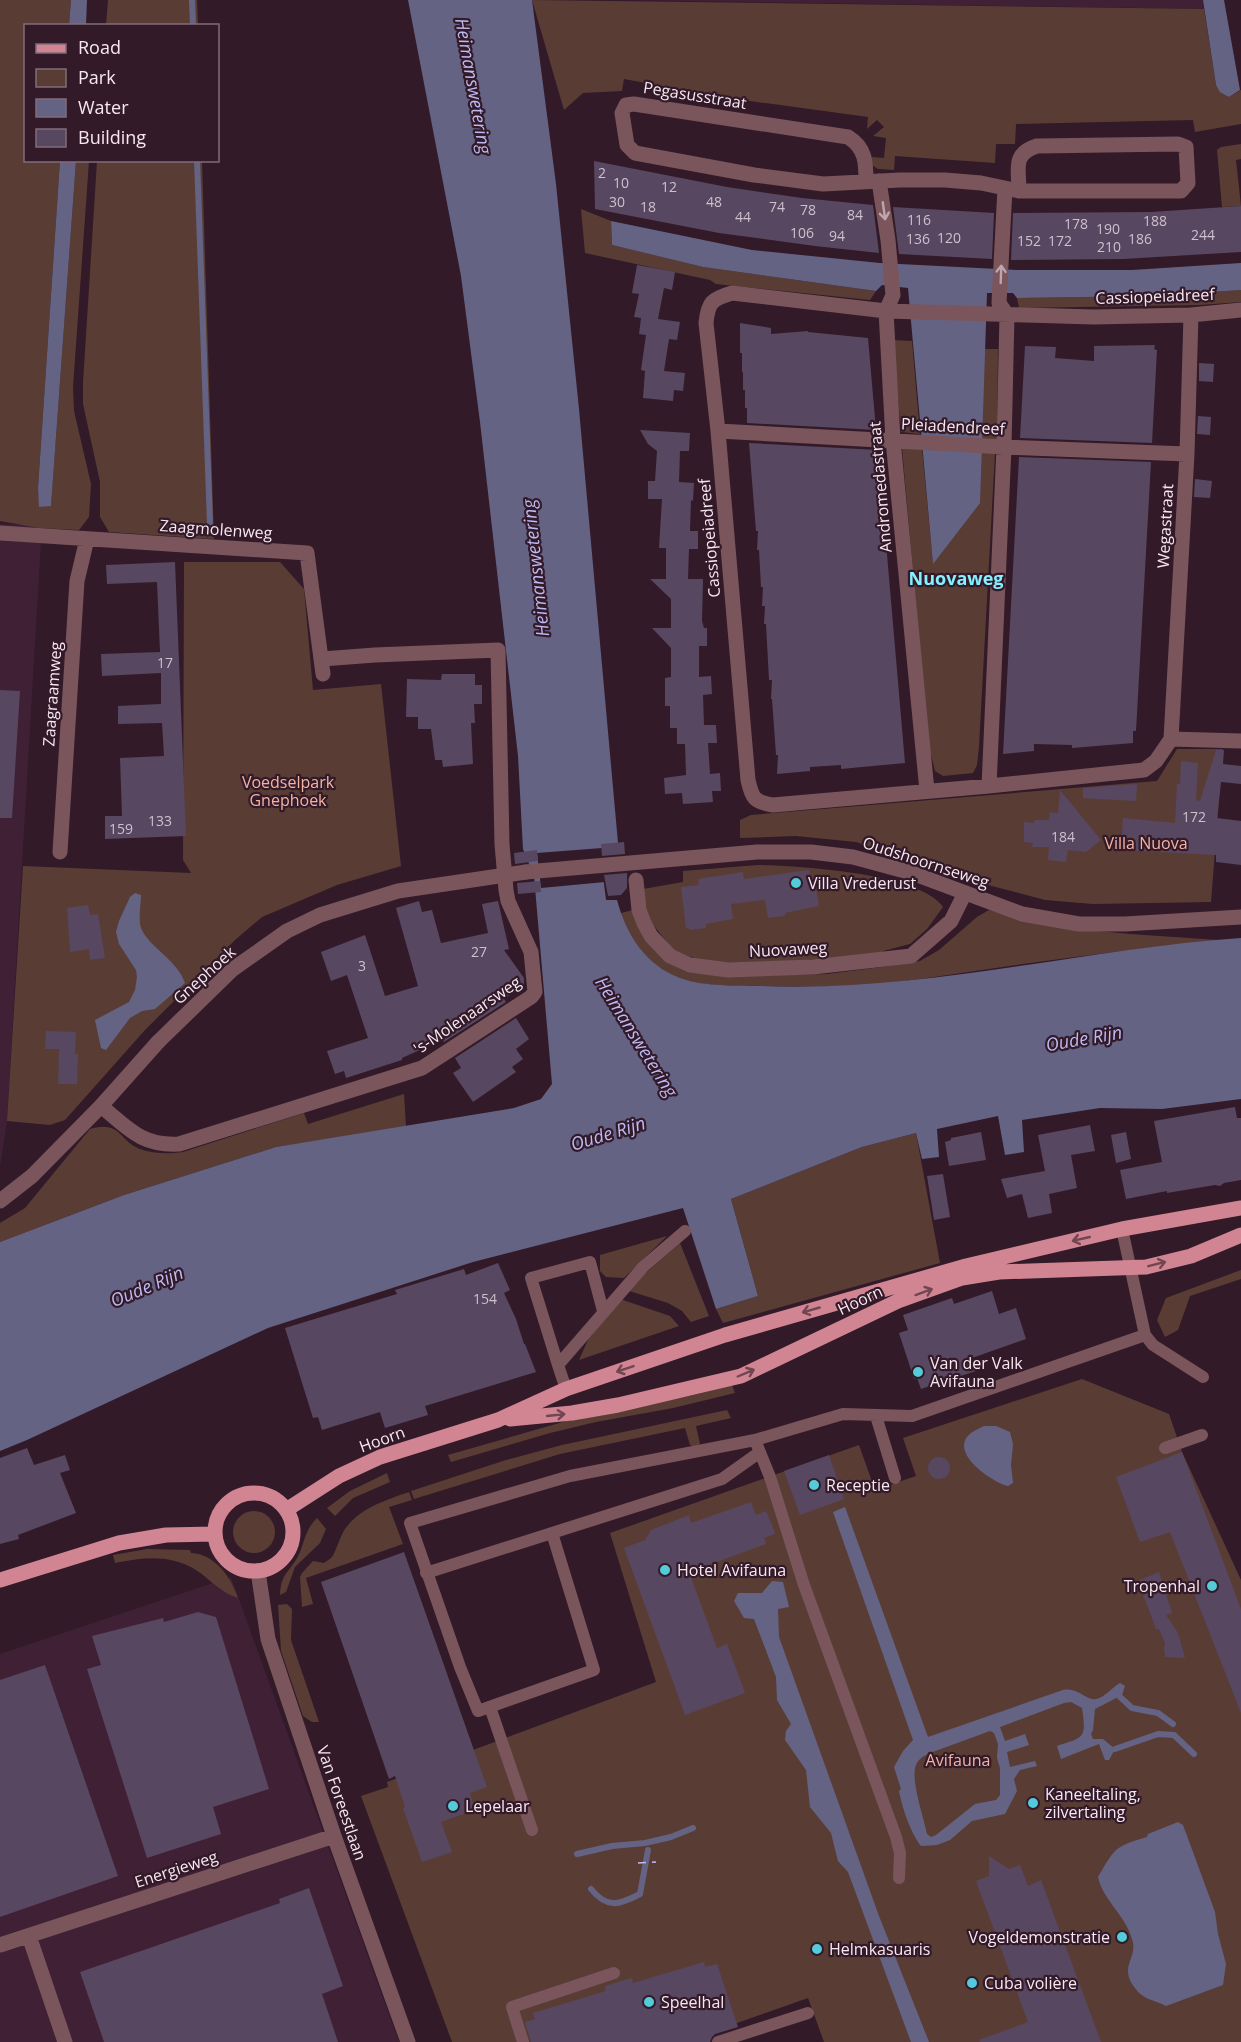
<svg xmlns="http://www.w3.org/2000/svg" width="1241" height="2042" viewBox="0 0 1241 2042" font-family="'Open Sans',sans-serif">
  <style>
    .built { fill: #3f2034 }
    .green { fill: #593d35 }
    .water { fill: #656384; fill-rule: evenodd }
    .pier { fill: #321a29 }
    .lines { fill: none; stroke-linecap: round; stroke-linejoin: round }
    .stream { stroke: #656384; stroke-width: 6 }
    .ferry { stroke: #bebaf4; stroke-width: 1.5; stroke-dasharray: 8 6; stroke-linecap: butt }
    .building { fill: #584760 }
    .service { stroke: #7a555b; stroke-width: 12 }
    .minor { stroke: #7a555b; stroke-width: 15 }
    .tertiary { stroke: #7a555b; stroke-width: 15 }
    .primary { stroke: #d18592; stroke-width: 15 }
    .tertiary-bridge { stroke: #7a555b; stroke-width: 15 }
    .oneway { stroke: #bfa5ae }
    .oneway2 { stroke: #724553 }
    .poi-dot { fill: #53cbda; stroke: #321a29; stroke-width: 2 }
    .labels { text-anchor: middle; stroke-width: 4.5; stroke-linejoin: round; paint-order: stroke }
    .number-label { font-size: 14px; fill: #d0bfcd }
    .street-label { font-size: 16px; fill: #f8e7f1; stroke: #321a29 }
    .park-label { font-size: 16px; fill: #f4b3a1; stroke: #321a29 }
    .poi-label { font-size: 16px; fill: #f8e7f1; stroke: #321a29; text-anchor: start }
    .water-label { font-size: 18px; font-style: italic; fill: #bebaf4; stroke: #321a29 }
    .neighbourhood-label { font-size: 18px; font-weight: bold; fill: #86f0fe; stroke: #321a29 }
  </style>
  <rect width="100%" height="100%" fill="#321a29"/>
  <!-- built -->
  <path class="built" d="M619,0H1203L1204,9Z
    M0,524L42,525L7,1121L0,1167Z
    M231,1577L399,2042H0V1654Z"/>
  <!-- green -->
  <path class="green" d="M0,0H71L69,25L26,26V160L60,161L38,488L40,507L51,505L76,161H89L73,387L74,411L91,484L89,517L79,530L39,528L0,521Z
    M108,0H197L198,25H106Z
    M532,0L1204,9L1216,85L1229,97L1241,90V124L1195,132L1193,120L1016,124L1015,144H996L995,163L895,156L894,170L878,169L872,165L871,157L884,158L886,138L873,136L884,127L877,120L867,129L868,117L728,98L624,79L622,91L583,93L564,110Z
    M1241,144V159L1236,160L1241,206L1222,207L1217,150L1221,147Z
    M97,161H202L214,539L109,532L100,517V482L83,404V383Z
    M581,209L611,221L612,245L703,267L876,291L870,300L716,284L710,280L585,253Z
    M1241,290V302L1199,305L1019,308L1017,298L1151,296Z
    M893,340L912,341L920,434L901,432Z
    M984,349H998L997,440L982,439Z
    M902,448L922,449L933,563L982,451L995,453L979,746L977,765L973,773L943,776L935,771L929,747Z
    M184,562H280L304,589L313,690L381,684L401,866L337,885L262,917L235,940L145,1030L65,1120L50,1125L7,1121L23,866L191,873L183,860Z
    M1177,749H1223L1211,902L1093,904L1045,900L992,886L856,842L796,836L740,838V820L751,815L1157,781Z
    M758,865C798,866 920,873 943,907L927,929L910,944L883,951L882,955L745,964H712L674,951L647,917L643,889L683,882V871Z
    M633,910L659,954L797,975L827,974L882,967L920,961L939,950L977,917L989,910L1057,927L1130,934L1218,940C1153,947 1088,955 1023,964C978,970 933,978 888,983C846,988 803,987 761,986C735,985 704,987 679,978C652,968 627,941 621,913Z
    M404,1094L406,1127L276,1147L124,1195L0,1242V1223L25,1208L90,1129C121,1120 118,1140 140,1149C154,1154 169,1154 183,1152L304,1113L308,1124Z
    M916,1133L940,1263L723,1323L716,1309L758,1296L731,1199L862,1147Z
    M667,1236L624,1278L606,1277L600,1271V1255Z
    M680,1243L709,1316L691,1322L682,1311L668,1303L626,1290Z
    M1241,1270V1279L1190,1296L1178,1330L1165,1337L1157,1320L1166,1298Z
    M620,1299L670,1316L679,1326L579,1360L588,1340Z
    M1082,1379L1169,1414L1182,1452L1241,1580V2042H824L808,1998L683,2042H452L361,1796L388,1787L387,1782L656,1682L610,1533L859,1445L875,1490L916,1476L903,1438Z
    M732,1385L735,1393L673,1408L596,1422L550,1433L451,1462L448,1455L566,1421L698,1394Z
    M727,1410L731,1418L696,1426L700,1444L695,1447L690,1445L685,1428L560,1454L414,1499L411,1491L506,1460L562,1445Z
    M387,1473L390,1482L353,1498L335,1516L327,1508L350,1491Z
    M409,1492L412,1500L389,1507L403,1544L306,1578L313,1604L302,1607L300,1577L302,1573L313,1561L324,1563C326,1561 329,1560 331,1558C335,1555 340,1536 345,1529C360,1508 386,1500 409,1492Z
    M233 1532a21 21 0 1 1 42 0a21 21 0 1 1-42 0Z
    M317,1518L326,1529L320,1543L295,1567L286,1592L280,1595C281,1571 292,1571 300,1552C305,1539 306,1529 317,1518Z
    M147,1549L190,1550L191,1553C215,1554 231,1577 238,1598C221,1593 211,1580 196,1570C171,1554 143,1557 115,1563L113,1555Z
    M287,1604L292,1609L291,1640L319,1722H312L303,1716L281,1651L278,1605Z"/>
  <!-- water -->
  <path class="water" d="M71,0H87L86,25H69Z
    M408,0H532L556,184L579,409L618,843L602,845V868L606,900H617C626,934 645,965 680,978C705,987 735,985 761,986C922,993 1081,949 1241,938V1099L1162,1109L1100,1108L1022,1120L1024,1152L1005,1155L998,1116L937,1129L939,1157L922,1159L916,1133L862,1147L731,1199L758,1296L716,1309L683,1208L473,1262L268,1328L27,1440L0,1451V1242L124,1195L276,1147L514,1108L541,1099L552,1084L534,876L523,849L518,756L480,422L461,276Z
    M1203,0H1224L1240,90L1229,97L1220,92L1216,85Z
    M60,161H76L51,506L39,507L38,488Z
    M611,221L752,250L880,263L1017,270H1132L1241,263V290L1151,296L1017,298L1013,293H987L980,503L933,564L908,288L882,285L876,291L703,267L612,245Z
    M135,893L141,895C141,904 138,919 141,928C149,948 176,958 185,983L155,1009L142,1011L130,1018L106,1050L101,1048L95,1020L129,1002L135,990L137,977L136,970L119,944L116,932L119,921L130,897Z
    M984,1426H996L1010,1432L1013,1444L1011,1465L1013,1483L1008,1486C992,1482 947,1452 971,1433C975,1430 980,1428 984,1426Z
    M845,1507L928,1737L1063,1690C1079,1687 1085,1701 1096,1699C1106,1697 1112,1687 1120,1683L1125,1686L1122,1695L1095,1709L1093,1730L1091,1734L1093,1739H1103L1115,1749L1109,1760H1105L1099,1744L1061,1759L1057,1746C1083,1737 1087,1740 1082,1708L1071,1702L1064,1703L1000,1727L1005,1741L1025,1734L1029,1745L1007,1752L1010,1767L1035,1761L1037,1766L1020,1770L1014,1779L1017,1791L1005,1814L972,1821L950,1840L937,1845L921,1846C911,1834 902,1807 899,1791L901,1789L894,1767L903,1751L913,1740L833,1512ZM990,1731L994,1733L998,1744L997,1758L1000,1768V1795L996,1800L975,1804L936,1835L931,1837L927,1834C924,1818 910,1779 916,1765C919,1758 924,1756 930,1753Z
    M772,1581L783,1582L789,1607L778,1609L779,1637L879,1916L929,2042H911L848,1872L838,1861L831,1833L810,1807L806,1770L785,1740L786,1731L791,1724L777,1700L776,1677L754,1619L744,1618L734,1601L738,1593H762Z
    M1178,1822L1183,1825L1215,1912L1218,1934L1226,1964L1223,1985L1166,2006C1155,2000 1143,2000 1135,1988C1119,1967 1136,1960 1133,1943C1128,1917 1103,1901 1098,1877C1116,1847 1114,1847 1147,1837L1148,1834Z"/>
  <!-- pier -->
  <path class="pier" d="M602,848L605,882L541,888L537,853Z"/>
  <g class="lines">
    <!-- stream -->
    <path class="stream" d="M192,0L193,26
      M197,160L210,524
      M1119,1696L1132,1708L1158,1713L1173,1724
      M1115,1749L1158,1734L1174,1735L1194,1754
      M577,1854L612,1846L645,1843L671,1837L693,1828
      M591,1889C607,1909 619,1905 640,1894L648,1850"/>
    <!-- ferry -->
    <path class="ferry" d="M638,1863L656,1862"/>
  </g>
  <!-- building -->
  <path class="building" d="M594,161L727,187L802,198L873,205L879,253L815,246L719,233L595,209Z
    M1241,206V252L1123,259L1011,260L1013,213L1151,212Z
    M893,207L994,213L992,259L899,254Z
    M637,265L675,272L672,290L664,288L658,319L680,322L677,340L669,339L664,371L685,373L683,391L674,390L673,401L643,398L645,371L641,370L646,335L639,334L641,318L634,317L639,294L632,293Z
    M740,323L771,328V334L808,331V332L868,338L876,430L747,423V408H745V390H743V372H742V353H740Z
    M1155,345L1154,349L1157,350L1152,443L1020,438L1025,346L1056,347L1055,358L1094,361V346Z
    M1199,363L1214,364L1213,382L1199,381Z
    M1198,416L1211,417L1210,435L1197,434Z
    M640,430L690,433L689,451H680L679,482L694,483L693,501L691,500L690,531H698V549H689L688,579H703L702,621L704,628H707V646H699V677L711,676L712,694L703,695L704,725H716L717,743H708L710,774L720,773L721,791H712L713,802L683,804L682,793L665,794L664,778L686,775L685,744H677V728H670V706H665V678L671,677V648L652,628H671V599L650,579H666V548H659L662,499H648V481H655L657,451L648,444Z
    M749,443L878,450L905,763L841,769V765L810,767V771L777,774L778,755H776L772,699H771L772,680H769L766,624H764L765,606H762L763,587H761L759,550H757L758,531H756Z
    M1019,457L1151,462L1136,731H1133V743L1072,748V745L1034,744V751L1003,754Z
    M1195,479L1212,481L1210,498L1194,497Z
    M175,562L186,836L105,839V816H122L120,758L164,756L162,723L118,724V706L161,704V673L102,676L101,654L160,652L157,582L107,584L106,565Z
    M442,674H475V685H482V704H474L475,723H471L473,764L443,767L442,760H435L431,729H418V717H406L407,679L441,680Z
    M0,690L20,691L12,818H0Z
    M1216,750H1224L1223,764L1241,766V784L1221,782L1217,818L1241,821V865L1216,862V855L1121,850L1123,818L1175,823L1177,784H1180L1181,761L1198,763L1196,800L1200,801Z
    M1137,784L1136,801L1083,798V788Z
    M1060,790L1101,840L1086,852L1068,850L1066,862L1048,860L1049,847H1032L1033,843L1024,842V822L1034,823L1035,820H1049L1050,812L1058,813Z
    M624,842L625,854L602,856L601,844Z
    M537,850L538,861L515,864L514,853Z
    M809,870L811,883H815L819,906L785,913V916L768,918L765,900L731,904L733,919L706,924V928L689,930V928H686L681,887L699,885L698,879L743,872L744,879Z
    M627,873V888L621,895L608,896L604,875Z
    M540,881L541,892L518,894L517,883Z
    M419,901L422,912L432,910L441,943L488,933L482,904L498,901L509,949L504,950L524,978V985L504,999L506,1002L444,1042L442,1040L402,1058V1060L346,1078L344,1071L335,1074L327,1051L368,1038L347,975L331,981L321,952L365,935L385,996L418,986L396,908Z
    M88,905L90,915L98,914L105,958L90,960L89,949L70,952L67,908Z
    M516,1018L529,1039L516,1049L523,1059L512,1067L516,1072L473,1102L453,1073L461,1068L455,1058Z
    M46,1031L76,1032L75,1054H78L77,1084H58L59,1049H45Z
    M1235,1107L1237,1118H1241V1180L1224,1183L1220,1186L1215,1185L1167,1193V1191L1126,1199L1120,1170L1162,1162L1154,1121Z
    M1090,1125L1095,1151L1071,1155L1077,1188L1049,1194L1052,1213L1028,1218L1022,1194L1007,1198L1001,1179L1045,1171L1038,1135Z
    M981,1132L986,1160L949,1166L945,1142L951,1140V1138Z
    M1126,1132L1131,1159L1116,1163L1111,1135Z
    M943,1174L950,1217L934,1220L927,1176Z
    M498,1263L510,1290L504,1293L516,1319L524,1344H525L536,1372L425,1406L428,1415L385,1428L380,1412L322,1430L318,1417L313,1418L285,1328L397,1294L395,1290L464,1269L466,1275Z
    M992,1291L999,1314L1016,1308L1026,1339L972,1358L976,1371L921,1389L917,1378L914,1379L899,1333L908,1330L903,1315L952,1298L954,1304Z
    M27,1448L34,1465L65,1455L70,1470L60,1473L76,1513L18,1535L19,1539L0,1544V1458Z
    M1182,1452L1241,1609V1713L1170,1532L1140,1542L1116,1477Z
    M829,1455L844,1499L800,1515L784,1471Z
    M928 1468a11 11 0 1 1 22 0a11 11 0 1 1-22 0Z
    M751,1502L756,1515L766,1511L772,1525L775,1534L764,1538L766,1544L689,1572L717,1648L727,1644L745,1693L685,1715L624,1548L645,1540L651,1530L689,1515L691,1523Z
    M404,1552L487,1787L470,1793L475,1810L441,1822L452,1852L422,1862L403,1808L405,1807L395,1776L389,1779L321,1582Z
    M1159,1572L1172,1613L1166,1615L1178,1633L1185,1658L1165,1657L1164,1648L1165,1643L1159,1629H1156L1138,1581Z
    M198,1612L216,1617L269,1789L213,1807L221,1834L147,1858L87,1669L101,1665L92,1636L163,1618L164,1622Z
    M45,1665L118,1876L0,1917V1680Z
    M989,1856L1009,1869L1020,1865L1028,1886L1041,1880L1101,2042H980L979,2040L1028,2022L976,1881L989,1876Z
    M309,1888L343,1986L322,1994L338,2042H104L80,1972L280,1903L279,1899Z
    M704,1962L705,1967L717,1964L738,2027L715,2034L712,2037L710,2042H531L525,2022L535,2019L533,2013L606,1991L605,1986L618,1982L632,1978L633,1983Z"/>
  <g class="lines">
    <!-- service -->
    <path class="service" d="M1145,1335L1153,1345L1203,1377
      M558,1365L531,1278L590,1262L603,1311
      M566,1389L558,1365L643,1267L685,1231
      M876,1416L895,1478
      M755,1440L770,1477L804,1585L896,1837L900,1853L899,1878
      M1165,1448L1202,1435
      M552,1533L594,1670L478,1711L460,1667L410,1523L570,1476L755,1440L843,1414L912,1416L1145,1335L1122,1229
      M426,1573L722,1479L760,1452
      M490,1707L532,1830
      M523,2042L512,2007L614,1973
      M718,2042L808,2013"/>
    <!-- minor -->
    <path class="minor" d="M879,181L888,240L893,295L886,311L893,440L927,791
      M866,182C866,163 866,148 848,137L634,104L626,105L622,113L627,145L635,153L754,175L823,184L900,180H945L981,183L1019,191H1181L1188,183L1186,147L1178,144L1037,146C1012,154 1019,168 1019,191
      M1241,310L1191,315L1094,317L886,311L732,293C712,299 708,302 706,323L718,431L748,780C752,798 754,802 773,805L989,786L1144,770L1156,761L1171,739L1241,741
      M718,431L1004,447L1187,454
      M0,533L307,553L323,674
      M1171,739L1187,454L1191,315
      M989,786L1004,447L1007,315L999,303L1005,188
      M60,852L77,581L87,539
      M636,880L639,910L644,923L651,936L670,956L690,965L728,970L813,967L911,956L951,921L965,893
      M101,1106C128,1128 141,1146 179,1144L422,1068L531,997L535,992L531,952L508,901L506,890L502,844L498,650L375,655L322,659
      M258,1571L268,1639L334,1836L408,2042
      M29,1936L65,2042
      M0,1945L334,1836"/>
    <!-- tertiary -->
    <path class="tertiary" d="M526,872L757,852H811L853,857L912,873L1022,914L1079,924H1125L1241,917
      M0,1201L32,1176L101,1106L158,1042"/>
    <!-- primary -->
    <path class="primary" d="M510,1419L572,1413L618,1405L741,1376L898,1301L962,1278L999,1272L1146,1267L1191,1256L1241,1235
      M215 1532a39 39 0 1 1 78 0a39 39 0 1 1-78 0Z
      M286,1510L339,1476L380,1457L498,1420L566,1389L725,1335L966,1266L1122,1229L1241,1208
      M0,1580L119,1543L166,1535L215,1534"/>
    <!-- tertiary-bridge -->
    <path class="tertiary-bridge" d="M158,1042L233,969L287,931L320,915L398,891L526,872"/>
  </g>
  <!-- one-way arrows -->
  <defs><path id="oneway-shaft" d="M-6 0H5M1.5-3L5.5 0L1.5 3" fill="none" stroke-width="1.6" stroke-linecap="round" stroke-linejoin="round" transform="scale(1.5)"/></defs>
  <g class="oneway">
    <use href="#oneway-shaft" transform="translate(884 211) rotate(82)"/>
    <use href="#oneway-shaft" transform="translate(1001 274) rotate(-88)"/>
  </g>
  <g class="oneway2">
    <use href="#oneway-shaft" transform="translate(1081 1239) rotate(167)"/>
    <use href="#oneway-shaft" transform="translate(1157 1264) rotate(-14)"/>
    <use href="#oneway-shaft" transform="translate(924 1292) rotate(-20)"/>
    <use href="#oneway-shaft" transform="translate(811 1310) rotate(164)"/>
    <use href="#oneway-shaft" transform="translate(625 1369) rotate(161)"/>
    <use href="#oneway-shaft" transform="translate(746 1373) rotate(-23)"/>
    <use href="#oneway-shaft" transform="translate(556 1415) rotate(-6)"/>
  </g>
  <!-- markers -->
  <g class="poi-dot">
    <circle cx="796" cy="883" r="6"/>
    <circle cx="918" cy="1372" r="6"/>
    <circle cx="814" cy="1485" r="6"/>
    <circle cx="665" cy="1570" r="6"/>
    <circle cx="1212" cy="1586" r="6"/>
    <circle cx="1033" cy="1803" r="6"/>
    <circle cx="453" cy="1806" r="6"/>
    <circle cx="1122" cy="1937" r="6"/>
    <circle cx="817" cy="1949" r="6"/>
    <circle cx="972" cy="1983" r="6"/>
    <circle cx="649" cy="2002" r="6"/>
  </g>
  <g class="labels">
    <!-- number labels -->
    <g class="number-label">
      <text x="602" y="178">2</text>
      <text x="621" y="188">10</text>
      <text x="669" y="192">12</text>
      <text x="617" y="207">30</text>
      <text x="714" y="207">48</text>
      <text x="648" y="212">18</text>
      <text x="777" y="212">74</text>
      <text x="808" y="215">78</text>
      <text x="855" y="220">84</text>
      <text x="743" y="222">44</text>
      <text x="919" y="225">116</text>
      <text x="1155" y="226">188</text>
      <text x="1076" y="229">178</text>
      <text x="1108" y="234">190</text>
      <text x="802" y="238">106</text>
      <text x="1203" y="240">244</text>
      <text x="837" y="241">94</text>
      <text x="949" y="243">120</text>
      <text x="918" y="244">136</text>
      <text x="1140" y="244">186</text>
      <text x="1029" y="246">152</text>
      <text x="1060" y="246">172</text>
      <text x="1109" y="252">210</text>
      <text x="165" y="668">17</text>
      <text x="1194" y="822">172</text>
      <text x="160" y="826">133</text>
      <text x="121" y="834">159</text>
      <text x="1063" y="842">184</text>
      <text x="479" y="957">27</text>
      <text x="362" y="971">3</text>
      <text x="485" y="1304">154</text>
    </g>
    <!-- street labels -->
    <g class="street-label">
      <text transform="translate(695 95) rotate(9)" y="6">Pegasusstraat</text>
      <text transform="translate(1155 296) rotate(-2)" y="6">Cassiopeiadreef</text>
      <text transform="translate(953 426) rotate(3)" y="6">Pleiadendreef</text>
      <text transform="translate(880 487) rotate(-95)" y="6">Andromedastraat</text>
      <text transform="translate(1165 526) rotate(-87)" y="6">Wegastraat</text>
      <text transform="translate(216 529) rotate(4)" y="6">Zaagmolenweg</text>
      <text transform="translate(709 538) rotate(-95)" y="6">Cassiopeiadreef</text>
      <text transform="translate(52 694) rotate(-86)" y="6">Zaagraamweg</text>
      <text transform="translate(926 862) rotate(18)" y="6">Oudshoornseweg</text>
      <text transform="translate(788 949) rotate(-3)" y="6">Nuovaweg</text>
      <text transform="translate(204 975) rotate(-42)" y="6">Gnephoek</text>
      <text transform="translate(467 1015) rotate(-34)" y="6">'s-Molenaarsweg</text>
      <text transform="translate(860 1300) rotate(-25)" y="6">Hoorn</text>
      <text transform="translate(382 1439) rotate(-20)" y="6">Hoorn</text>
      <text transform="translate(342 1803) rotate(71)" y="6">Van Foreestlaan</text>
      <text transform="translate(176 1869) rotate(-18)" y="6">Energieweg</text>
    </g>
    <!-- park labels -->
    <g class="park-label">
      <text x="288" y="788">Voedselpark<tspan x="288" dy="18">Gnephoek</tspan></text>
      <text x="1146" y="849">Villa Nuova</text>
      <text x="958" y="1766">Avifauna</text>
    </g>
    <!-- poi labels -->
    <g class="poi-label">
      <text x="808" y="889">Villa Vrederust</text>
      <text x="930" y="1369">Van der Valk<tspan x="930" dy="18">Avifauna</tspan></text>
      <text x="826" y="1491">Receptie</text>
      <text x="677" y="1576">Hotel Avifauna</text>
      <text x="1200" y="1592" text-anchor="end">Tropenhal</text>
      <text x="1045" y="1800">Kaneeltaling,<tspan x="1045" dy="18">zilvertaling</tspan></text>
      <text x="465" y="1812">Lepelaar</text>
      <text x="1110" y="1943" text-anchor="end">Vogeldemonstratie</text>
      <text x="829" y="1955">Helmkasuaris</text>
      <text x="984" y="1989">Cuba volière</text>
      <text x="661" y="2008">Speelhal</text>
    </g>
    <!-- water labels -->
    <g class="water-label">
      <text transform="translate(473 86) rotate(80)" y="6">Heimanswetering</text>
      <text transform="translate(536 568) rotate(-96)" y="6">Heimanswetering</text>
      <text transform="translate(636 1037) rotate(58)" y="6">Heimanswetering</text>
      <text transform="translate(1084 1039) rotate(-10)" y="6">Oude Rijn</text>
      <text transform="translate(608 1134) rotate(-17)" y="6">Oude Rijn</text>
      <text transform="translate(147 1287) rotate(-23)" y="6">Oude Rijn</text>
    </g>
    <!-- neighbourhood labels -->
    <g class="neighbourhood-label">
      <text x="956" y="585">Nuovaweg</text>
    </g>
  </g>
  <!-- legend -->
  <rect x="24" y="24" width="195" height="138" fill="#321a29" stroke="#816c79" stroke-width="1.5"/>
  <rect x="36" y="44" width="30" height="9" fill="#d18592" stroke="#816c79" stroke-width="1.5"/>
  <text x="78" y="54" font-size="18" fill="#f8e7f1">Road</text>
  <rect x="36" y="69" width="30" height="18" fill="#593d35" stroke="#816c79" stroke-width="1.5"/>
  <text x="78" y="84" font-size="18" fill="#f8e7f1">Park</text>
  <rect x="36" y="99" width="30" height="18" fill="#656384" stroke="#816c79" stroke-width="1.5"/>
  <text x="78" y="114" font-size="18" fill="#f8e7f1">Water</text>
  <rect x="36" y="129" width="30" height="18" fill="#584760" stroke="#816c79" stroke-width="1.5"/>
  <text x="78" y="144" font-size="18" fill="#f8e7f1">Building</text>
</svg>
